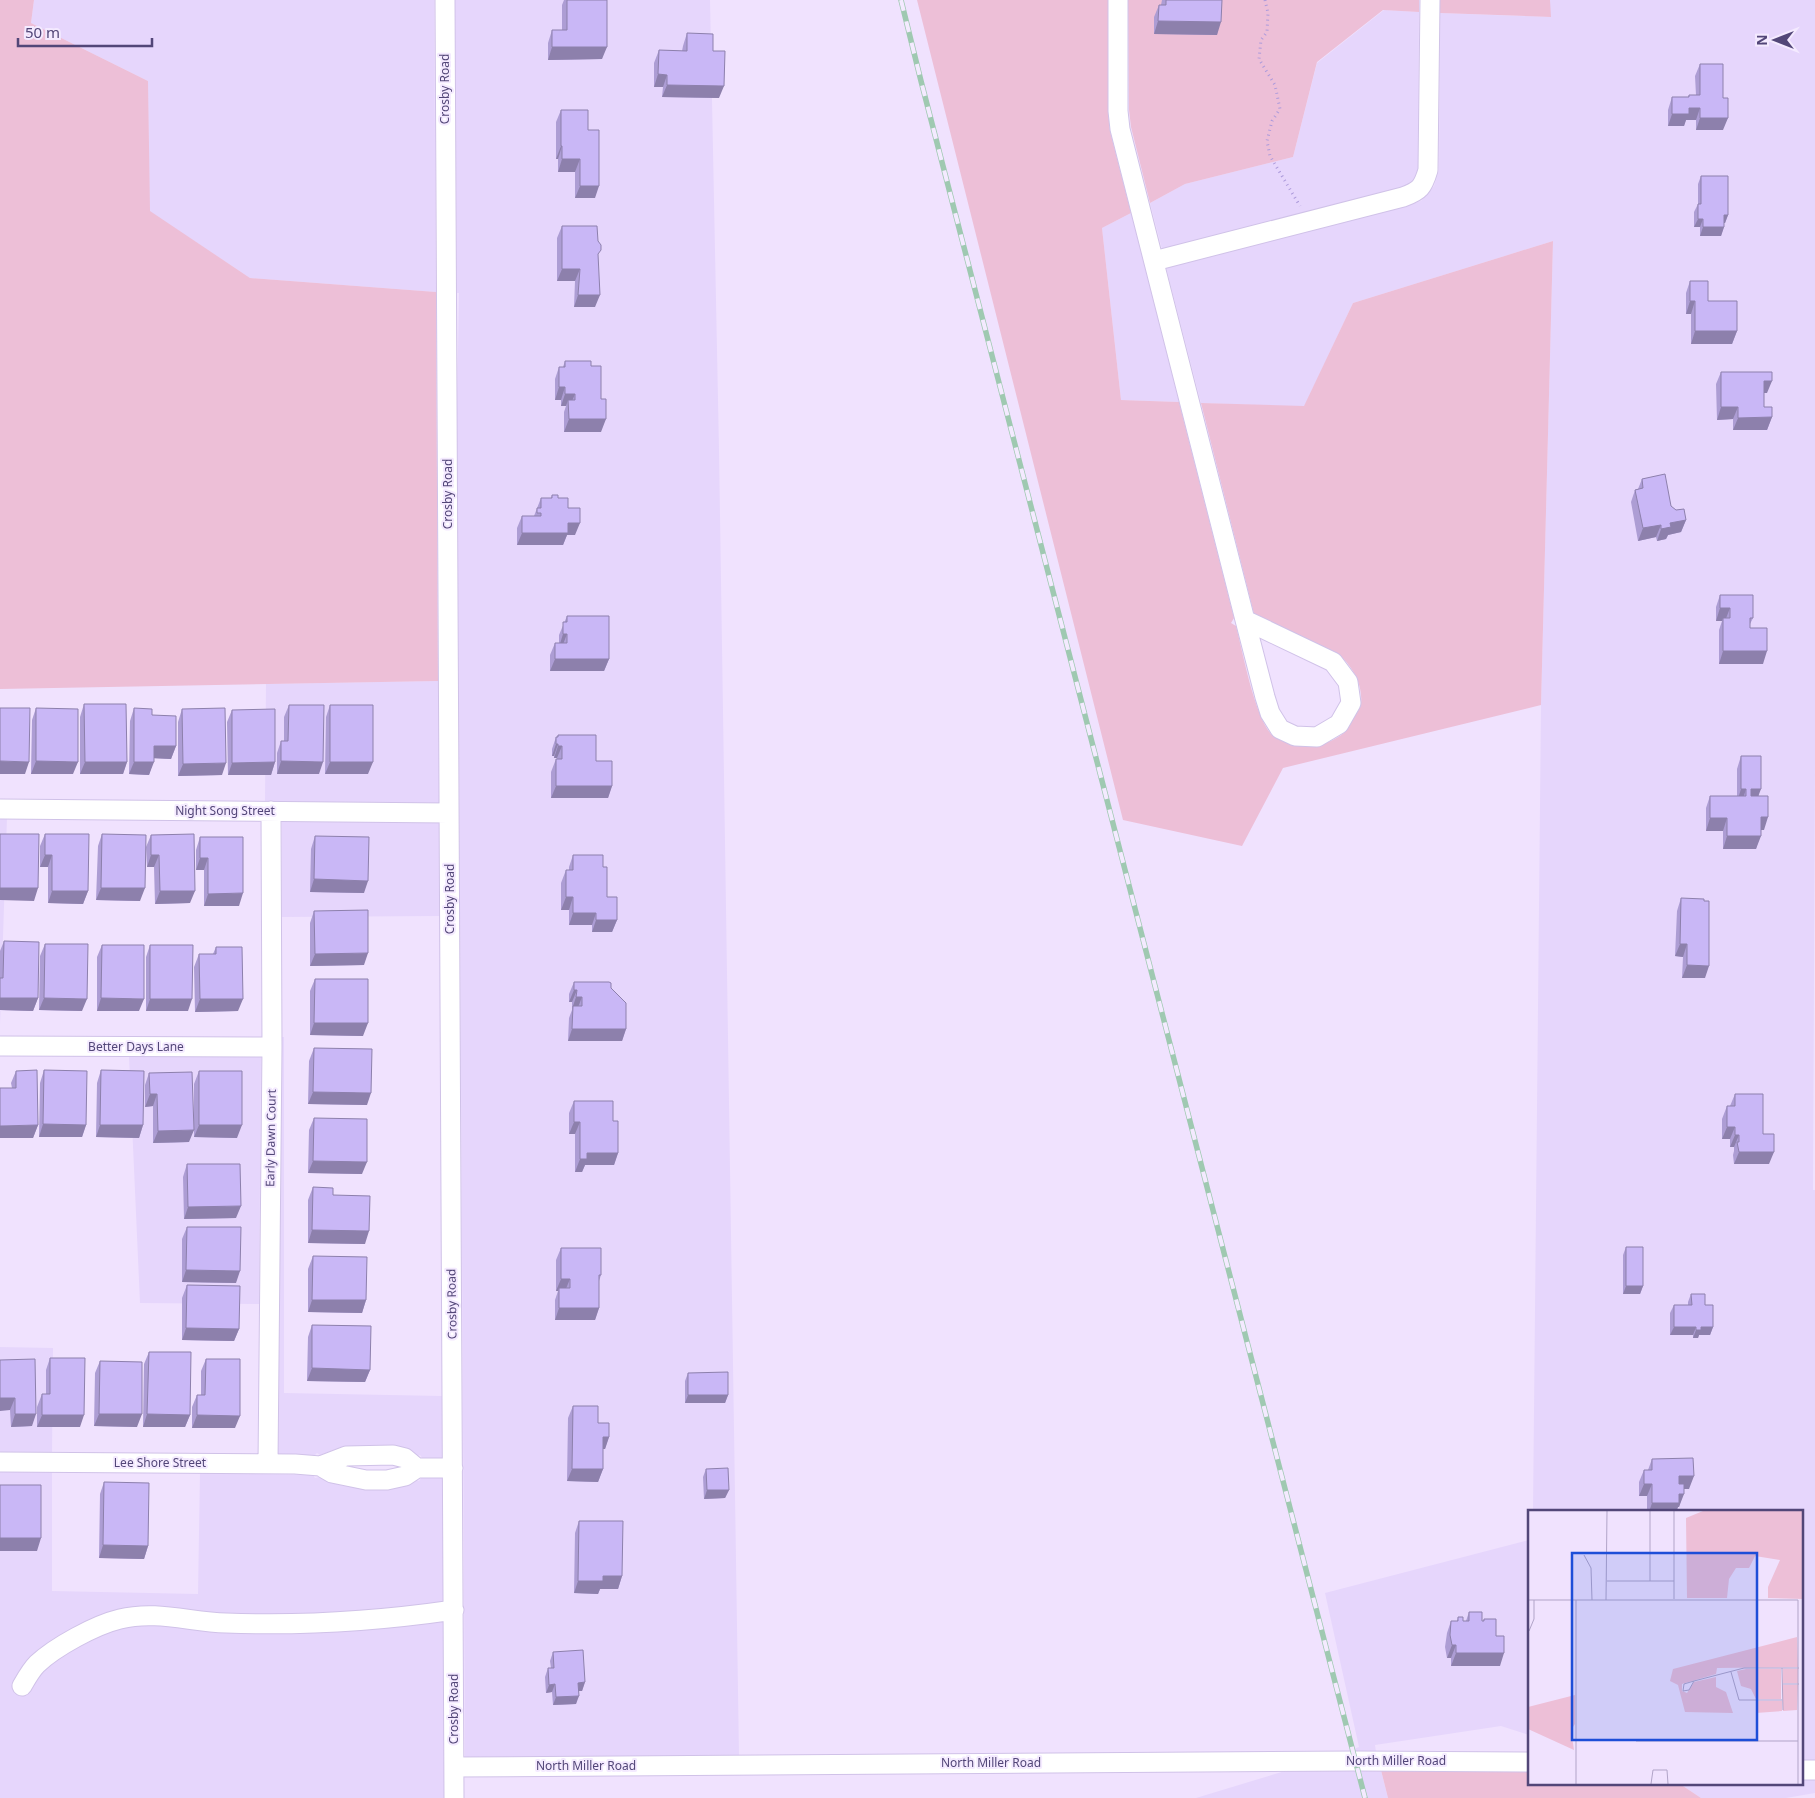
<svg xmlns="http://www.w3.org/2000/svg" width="1815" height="1798" viewBox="0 0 1815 1798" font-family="'Noto Sans',sans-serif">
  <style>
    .residential { fill: #e6d6fc }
    .green { fill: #edbfd7 }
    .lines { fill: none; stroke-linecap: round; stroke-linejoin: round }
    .minor-casing { stroke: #d0c2e8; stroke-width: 21 }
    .path { stroke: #ac9adb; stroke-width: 3; stroke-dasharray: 1 4; stroke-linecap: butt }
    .minor { stroke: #fff; stroke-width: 19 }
    .rail-casing { stroke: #9fc9b1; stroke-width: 5.5 }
    .rail { stroke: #f4eaff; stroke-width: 4; stroke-dasharray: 11; stroke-linecap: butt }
    .wall { fill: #ad9dd4 }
    .shaded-wall { fill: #8d80ac }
    .building { fill: #c9b7f6; stroke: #8d80ac }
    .labels { text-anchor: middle; stroke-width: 4; stroke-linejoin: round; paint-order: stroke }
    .street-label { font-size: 12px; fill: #524678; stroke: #f4eaff }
    .inset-road { fill: none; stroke: #b1a4c8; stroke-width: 1 }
    .view { fill: #1d4ed8; fill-opacity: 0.15; stroke: #1d4ed8; stroke-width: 2.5 }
    .inset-edge { fill: none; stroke: #524678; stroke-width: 2.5 }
  </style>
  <rect width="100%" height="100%" fill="#f0e2fe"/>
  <!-- residential -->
  <path class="residential" d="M34,0H434L436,292L250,278L149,211L148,81L31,23Z
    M455,0H710L719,450L739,1756L465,1757L457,408L459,293H457Z
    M1550,0H1815V761L1813,1190H1815V1760H1801V1512H1533L1541,705L1553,241L1353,303L1304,407L1201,403L1166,267L1406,206L1421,201L1434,186L1439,170L1440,13L1550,17Z
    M1384,10L1419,12L1418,169L1415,179L1410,185L1400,189L1162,249L1150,203L1185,184L1293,157L1317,63Z
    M1131,213L1179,402L1121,400L1102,228Z
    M438,681L439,803L265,802L266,684Z
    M0,818H7L0,1025Z
    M282,820L439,821V916L282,917Z
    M282,1037H284V1393L442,1396L443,1459H423L420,1455L418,1456L408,1450L393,1446H344L320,1455L317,1453L314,1456L278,1455Z
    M129,1056H261L259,1304L140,1303Z
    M0,1347L53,1348L52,1453H0Z
    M0,1472H52V1591L198,1594L200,1473L313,1475L315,1478L319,1477L330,1482L343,1486L386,1489L408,1485L417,1480L419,1481L422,1477H443L444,1798H0Z
    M1529,1540V1735L1501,1726L1375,1745L1376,1752H1346L1359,1747L1325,1593Z
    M1381,1770L1388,1798H1196L1285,1771Z
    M1801,1779H1815V1793L1786,1798H1701L1680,1784H1801Z"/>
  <!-- green -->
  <path class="green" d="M0,0H34L31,23L148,81L150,211L250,278L436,292L438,681L0,689Z
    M917,0H1108V111L1110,131L1131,213L1102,228L1121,400L1179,402L1234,618L1231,623L1236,626C1243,653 1254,714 1271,734C1275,738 1280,739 1284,741C1305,751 1328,746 1345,732C1349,728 1352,721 1355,716C1357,712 1361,708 1361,703C1363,684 1352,665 1337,653L1254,614L1201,403L1304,406L1353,303L1553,241L1541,705L1283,768L1242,846L1123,820Z
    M1128,0H1419V12L1383,10L1317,62L1293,157L1185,184L1150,203L1131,127L1129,110Z
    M1440,0H1550L1551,17L1440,13Z
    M1381,1770L1529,1771V1784H1680L1701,1798H1388Z"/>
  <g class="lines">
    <defs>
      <path id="minor" d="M445,0L454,1798
        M1118,0V111L1120,129L1245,620L1265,697L1270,713L1280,729L1295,736L1317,737L1339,724L1351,703L1348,682L1333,662L1245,620
        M1154,261L1403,197C1420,191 1423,187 1428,170L1430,0
        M0,809L449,813
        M0,1046L272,1047
        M0,1462L295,1464L320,1466L332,1473L366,1480H387L405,1476L417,1468H453
        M268,1464L272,1047L271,811
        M320,1466L346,1456L393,1455L405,1458L417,1468
        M22,1686C26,1679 31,1670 37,1664C55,1647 95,1625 120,1619C156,1610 190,1622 226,1623C302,1626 378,1621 454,1610
        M454,1767L1356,1761L1529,1762
        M1801,1770H1815"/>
    </defs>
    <!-- minor casing -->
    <use href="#minor" class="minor-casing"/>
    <!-- path -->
    <path class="path" d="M1265,0L1268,13L1267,32L1261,40L1259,59L1275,85L1280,109L1272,121L1267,141L1270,156L1300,206"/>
    <!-- minor -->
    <use href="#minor" class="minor"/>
    <defs>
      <path id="rail" d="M901,0L921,81L1365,1798"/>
    </defs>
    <!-- rail casing -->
    <use href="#rail" class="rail-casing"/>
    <!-- rail -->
    <use href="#rail" class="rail"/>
  </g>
  <!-- wall -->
  <path class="wall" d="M564,0H607L602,59L548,60V43L552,30H562V5Z
    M1162,0H1222L1217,35L1154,34V17L1159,5H1161Z
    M687,33L713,51L719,98L662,97L663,87H654V63L659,50L682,51L683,46Z
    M1700,64L1723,130H1696V120H1686L1684,126H1668V110L1672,97H1688L1689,95H1696L1695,76Z
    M561,110L588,130L595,198H575V172H558V159H556V122Z
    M1701,176L1728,215L1725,223H1724V227L1721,236H1700V227H1694V212L1698,204V184Z
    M562,226L598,260L595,307H574L575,281H557V238Z
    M1690,281L1708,301L1737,331L1732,344H1691V314H1686V293Z
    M565,361L591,366L601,432H564V412L566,406H561V400H555V379L559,367H563Z
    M1721,372L1767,393H1764V407L1772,417L1767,430H1733V419L1717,420L1716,384Z
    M1642,479L1686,520L1681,532L1668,535L1666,539L1657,541L1656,537L1638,541L1631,502L1635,490L1638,489Z
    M552,495L558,498L568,508L575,535H567L563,545H517V528L522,516H534L541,498H551Z
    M1720,595L1753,618L1750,624V628L1763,664H1719V630L1722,621H1716V607Z
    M567,616L609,659L604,671H550V655L555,643H559V635Z
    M84,704L127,762L123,774H80V717Z
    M289,705L319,774H277V753L281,741H284V717Z
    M330,705L368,774H325L326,717Z
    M36,708L73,774H31L32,720Z
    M134,708L152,715L176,746L171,759L154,758L149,775L129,774L130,721Z
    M182,709L222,775L178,776V722Z
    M232,710L275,762L271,775H228L227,722Z
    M558,735L596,761L612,786L608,798H551V772L556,759H557V758H554V756H552V749L556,737H557Z
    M1741,756L1759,796L1764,830H1761L1756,849H1723V831H1706V808L1710,796H1737V769Z
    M45,834L88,891L83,904L48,903V867H40V846Z
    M102,834L140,901L96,900L98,846Z
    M151,835L190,903L155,904L154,867H147L146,847Z
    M315,836L364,893L310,892L311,849Z
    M200,837L239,906H204V870H196V850Z
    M573,855L603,867L607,897L617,920L612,932H592V925H569V910H561V883L566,870H569V867Z
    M1681,898L1705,978H1682L1683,957L1675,956L1677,911Z
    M314,911L364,965L310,966V923Z
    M4,941L38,998L33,1011L0,1010V951Z
    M45,944L82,1011L39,1010L40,956Z
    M102,945L139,1011H97V957Z
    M150,945L188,1011H146V957Z
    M216,947L238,1011L195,1012L194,967L199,954H213Z
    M315,979L363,1036L310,1035V991Z
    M574,982L611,988L626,1029L622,1041H568L569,1018L572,1010V1002H569V994Z
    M314,1048L367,1105L308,1104L309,1061Z
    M44,1070L86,1125L82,1137H39L40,1083Z
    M101,1070L143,1125L139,1138L96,1137L97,1083Z
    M16,1071L38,1125L33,1138L12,1088L11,1083Z
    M199,1071L237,1138L194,1137V1084Z
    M149,1073L189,1142L153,1143V1106L145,1107V1085Z
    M1735,1094L1763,1134L1769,1164H1734L1733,1155L1734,1151V1147H1730V1139H1722V1119L1727,1106H1730Z
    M574,1101L613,1121L618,1153L614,1165H585L582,1172H575V1134H569V1113Z
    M314,1118L362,1174L308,1173L309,1130Z
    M187,1164L236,1218L184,1219L183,1177Z
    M313,1187L333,1195L365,1244L308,1243V1200Z
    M187,1227L236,1283L182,1282V1239Z
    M1626,1247L1643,1286L1640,1294H1623V1255Z
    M561,1248L601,1275L599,1281V1308L595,1320H555V1300L558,1291H556V1260Z
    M313,1256L366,1300L362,1313L308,1312V1269Z
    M187,1285L239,1329L234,1341L182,1340V1298Z
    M1691,1294L1705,1305L1713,1327L1710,1335H1699L1698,1338H1693V1335H1670V1313L1674,1305H1688V1302Z
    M312,1325L370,1370L365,1382L307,1381L308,1337Z
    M149,1352L190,1415L185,1427H143L144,1364Z
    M50,1358L80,1427H37V1407L42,1394H46V1370Z
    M206,1359L235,1428H192V1407L197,1395H201V1371Z
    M0,1360L32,1426L11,1427L10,1410Z
    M100,1361L137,1427L94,1426L95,1373Z
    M688,1373L728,1395L725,1403H685V1381Z
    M573,1406L598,1423L609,1437L605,1449H603V1469L598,1482L567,1481L568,1418Z
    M1652,1459L1689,1489H1684L1679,1507H1678L1676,1512H1647V1496H1639V1482L1644,1470H1648Z
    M706,1469L729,1490L725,1498L704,1499L703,1477Z
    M104,1482L148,1546L144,1559L99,1558L100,1494Z
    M579,1521L622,1576L618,1589H600L598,1594L574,1593L575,1533Z
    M1469,1612L1482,1621H1483L1484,1619L1496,1636L1500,1666H1451V1658H1447L1445,1647L1447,1633L1451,1621H1457L1458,1617L1463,1621H1466Z
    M553,1652L585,1682L582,1691H578L576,1704L553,1705L552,1692L546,1693L545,1677L548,1668H551L550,1661Z"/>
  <!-- shaded-wall -->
  <path class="shaded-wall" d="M1158,21L1221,22L1217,35L1154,34Z
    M552,47H607L602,59L548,60Z
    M658,74L667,75L663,87H654Z
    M667,85L724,86L719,98L662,97Z
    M1689,108H1700L1696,120H1686L1684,126H1668L1672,114Z
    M1700,118H1728L1723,130H1696Z
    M561,146H562L558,159H556Z
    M562,159H580L575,172H558Z
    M580,186H599L595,198H575Z
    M1724,215H1728L1725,223H1721Z
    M1698,219H1703L1700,227H1694Z
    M1703,227H1724L1721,236H1700Z
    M562,269H580L575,281H557Z
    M578,295H600L595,307H574Z
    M1690,301H1695L1691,314H1686Z
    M1695,331H1737L1732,344H1691Z
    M1764,381H1772L1767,393H1760Z
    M559,387H565L561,400H555Z
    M565,394H575L570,406L568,400L566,406H561Z
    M1721,407H1738L1733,419L1717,420Z
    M1772,417L1767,430H1733L1738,418Z
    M569,419H606L601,432H564Z
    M1686,520L1681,532L1668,535L1666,539L1657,541L1661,529L1670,523Z
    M568,523H580L575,535H567L563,545H517L522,533Z
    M1661,525L1656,537L1638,541L1643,528Z
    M1720,608H1730L1725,621L1723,618L1722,621H1716Z
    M563,634H567L562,647H559Z
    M1723,651H1767L1763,664H1719Z
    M555,659H609L604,671H550Z
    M556,744H558L554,756H552Z
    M154,746H176L171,759L149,758Z
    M558,746H562L557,758H554Z
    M0,761L29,762L25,774H0Z
    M36,761L78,762L73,774H31Z
    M281,761L323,762L319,774H277Z
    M85,762H127L123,774H80Z
    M134,762H154L149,775L129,774Z
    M275,762L271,775H228L232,763Z
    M330,762H373L368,774H325Z
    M226,763L222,775L178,776L183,764Z
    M556,786H612L608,798H551Z
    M1741,789H1746L1742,802H1737Z
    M1751,789H1761L1756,802H1747Z
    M1761,817H1768L1764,830H1756Z
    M1710,818H1727L1723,831H1706Z
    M1727,836H1761L1756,849H1723Z
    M45,855H52L48,867H40Z
    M151,855H159L154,867H147Z
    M200,858H208L204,870H196Z
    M314,879L368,881L364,893L310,892Z
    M0,888H38L34,901L0,900Z
    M101,888H145L140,901L96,900Z
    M52,891H88L83,904L48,903Z
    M160,891H195L190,903L155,904Z
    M243,893L239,906H204L208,894Z
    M566,897H573L569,910H561Z
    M573,913H596L592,925H569Z
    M596,920H617L612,932H592Z
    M1680,944H1687L1683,957L1675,956Z
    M368,953L364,965L310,966L315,954Z
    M1687,965L1709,966L1705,978H1682Z
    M574,990H577L572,1002H569Z
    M576,997H582L577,1010L573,1006Z
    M0,998H38L33,1011L0,1010Z
    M44,998L87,999L82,1011L39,1010Z
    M101,998L144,999L139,1011H97Z
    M150,999H192L188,1011H146Z
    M200,999H243L238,1011L195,1012Z
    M314,1023H368L363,1036L310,1035Z
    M572,1029H626L622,1041H568Z
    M313,1092L371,1093L367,1105L308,1104Z
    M150,1094H157L153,1106L145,1107Z
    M574,1122H580L575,1134H569Z
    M43,1124L86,1125L82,1137H39Z
    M38,1125L33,1138H0V1126Z
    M100,1125H143L139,1138L96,1137Z
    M199,1125H242L237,1138L194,1137Z
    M1727,1127H1735L1730,1139H1722Z
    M194,1130L189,1142L153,1143L158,1131Z
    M1735,1135H1739L1734,1147H1730Z
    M1739,1152H1774L1769,1164H1734Z
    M587,1153H618L614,1165H585L582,1172H575L580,1159Z
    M313,1161L367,1162L362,1174L308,1173Z
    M241,1206L236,1218L184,1219L188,1207Z
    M312,1230L369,1231L365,1244L308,1243Z
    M186,1270L240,1271L236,1283L182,1282Z
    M561,1279H570L565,1291L559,1288L558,1291H556Z
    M1626,1286H1643L1640,1294H1623Z
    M312,1300H366L362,1313L308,1312Z
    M559,1308H599L595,1320H555Z
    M1674,1327H1696L1693,1335H1670Z
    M1701,1327H1713L1710,1335H1699L1698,1338H1693L1696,1330Z
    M186,1328L239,1329L234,1341L182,1340Z
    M312,1368L370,1370L365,1382L307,1381Z
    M688,1395H728L725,1403H685Z
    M0,1398H15L10,1410L0,1411Z
    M15,1414H36L32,1426L11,1427Z
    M99,1414H142L137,1427L94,1426Z
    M147,1414L190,1415L185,1427H143Z
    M42,1415H84L80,1427H37Z
    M197,1415L240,1416L235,1428H192Z
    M603,1437H609L605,1449H599Z
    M572,1469H603L598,1482L567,1481Z
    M1679,1476H1694L1689,1489H1674Z
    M1644,1484H1652L1647,1496H1639Z
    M707,1490H729L725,1498L704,1499Z
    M1679,1494H1684L1679,1507H1678L1676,1512H1649L1652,1503Z
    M0,1538H41L37,1551H0Z
    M103,1545L148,1546L144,1559L99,1558Z
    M603,1576H622L618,1589H600L598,1594L574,1593L578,1581Z
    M1452,1645H1456L1451,1658H1447Z
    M1456,1653H1504L1500,1666H1451Z
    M585,1682L582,1691H575L578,1683Z
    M555,1684L552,1692L546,1693L549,1685Z
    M579,1696L576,1704L553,1705L556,1697Z"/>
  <!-- building -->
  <path class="building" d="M567,0H607V47H552V30H567Z
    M1166,0H1222L1221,22L1158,21L1159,5H1166Z
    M687,33L713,34V51H725L724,86L667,85V75L658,74L659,50L687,51Z
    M1700,64H1723V98H1728V118H1700V108H1689V114H1672V97H1689V95H1700Z
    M561,110H588V130H599V186H580V159H562V146H561Z
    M1701,176H1728V215H1724V227H1703V219H1698V204H1701Z
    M562,226H597L598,241L601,245V250L598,254L600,295H578L580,269H562Z
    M1690,281H1708V301H1737V331H1695V301H1690Z
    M565,361H591V366H601V399H606V419H569L568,400H575V394H565V387H559V367H565Z
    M1721,372H1772V381H1764V407H1772V417L1738,418V407H1721Z
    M1665,474L1671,506L1676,510L1684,509L1686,520L1670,523L1671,527L1661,529V525L1643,528L1635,490L1643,488L1642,479Z
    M552,495H558V498H568V508H580V523H568V533H522V516H541V513H537V508H541V498H552Z
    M1720,595H1753V618H1750V628H1767V651H1723V618H1730V608H1720Z
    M567,616H609V659H555V643H567V634H563V622H567Z
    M84,704H126L127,762H85Z
    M289,705H324L323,762L281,761V741H288Z
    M330,705H373V762H330Z
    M0,708H30L29,762L0,761Z
    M36,708L78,709V762L36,761Z
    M134,708L152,709V715L176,716V746H154V762H134Z
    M225,708L226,763L183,764L182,709Z
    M275,709V762L232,763V710Z
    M558,735H596V761H612V786H556V759H562V746H558V744H556V737H558Z
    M1741,756H1761V789H1751V796H1768V817H1761V836H1727V818H1710V796H1746V789H1741Z
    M0,834H39L38,888H0Z
    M45,834H89L88,891H52V855H45Z
    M102,834L146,835L145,888H101Z
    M194,834L195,891H160L159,855H151V835Z
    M315,836L369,837L368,881L314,879Z
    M200,837H243V893L208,894V858H200Z
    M573,855H603V867H607V897H617V920H596V913H573V897H566V870H573Z
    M1681,898L1704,899V901H1709V966L1687,965V944H1680Z
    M368,910V953L315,954L314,911Z
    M4,941L39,942L38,998H0V978H3Z
    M45,944H88L87,999L44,998Z
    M102,945H144V999L101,998Z
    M150,945H193L192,999H150Z
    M216,947H242L243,999H200L199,954H216Z
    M315,979H368V1023H314Z
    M574,982H609L611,983V988L626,1003V1029H572L573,1006H582V997H576L577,990H574Z
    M314,1048L372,1049L371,1093L313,1092Z
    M37,1070L38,1125L0,1126V1088H16V1071Z
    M44,1070L87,1071L86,1125L43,1124Z
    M101,1070L144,1071L143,1125H100Z
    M199,1071H242V1125H199Z
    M192,1072L194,1130L158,1131L157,1094H150L149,1073Z
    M1735,1094H1763V1134H1774V1152H1739L1737,1142H1739V1135H1735V1127H1727V1106H1735Z
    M574,1101H613V1121H618V1153H587V1159H580V1122H574Z
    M314,1118L367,1119V1162L313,1161Z
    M187,1164H240L241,1206L188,1207Z
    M313,1187L333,1188V1195L370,1196L369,1231L312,1230Z
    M187,1227H241L240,1271L186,1270Z
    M1626,1247H1643V1286H1626Z
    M561,1248H601V1275H599V1308H559V1288H570V1279H561Z
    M313,1256L367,1257L366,1300H312Z
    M187,1285L240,1286L239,1329L186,1328Z
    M1691,1294H1705V1305H1713V1327H1701V1330H1696V1327H1674V1305H1692Z
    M312,1325L371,1326L370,1370L312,1368Z
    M149,1352H191L190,1415L147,1414Z
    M50,1358H85L84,1415H42V1394H50Z
    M35,1359L36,1414H15V1398H0V1360Z
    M206,1359H240V1416L197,1415V1395H205Z
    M100,1361L142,1362V1414H99Z
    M728,1372V1395H688V1373Z
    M573,1406H598V1423H609V1437H603V1469H572Z
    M1693,1458L1694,1476H1679V1484H1684V1494H1679V1503H1652V1484H1644V1470H1652V1459Z
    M728,1468L729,1490H707L706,1469Z
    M104,1482L149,1483L148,1546L103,1545Z
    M0,1485H41V1538H0Z
    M579,1521H623L622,1576H603V1581H578Z
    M1469,1612H1482V1621H1484V1619H1496V1636H1504V1653H1456V1645H1452L1450,1635L1451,1621H1458V1617H1463V1621H1469Z
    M583,1650L585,1682L578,1683L579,1696L556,1697L555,1684L549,1685L548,1668H554L553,1652Z"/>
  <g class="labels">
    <!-- street labels -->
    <g class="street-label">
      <text transform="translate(445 89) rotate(-90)" y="4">Crosby Road</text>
      <text transform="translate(448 494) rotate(-90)" y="4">Crosby Road</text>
      <text x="225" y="815">Night Song Street</text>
      <text transform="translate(450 899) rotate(-90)" y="4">Crosby Road</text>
      <text x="136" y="1051">Better Days Lane</text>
      <text transform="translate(271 1138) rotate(-89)" y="4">Early Dawn Court</text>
      <text transform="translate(452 1304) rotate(-91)" y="4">Crosby Road</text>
      <text x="160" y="1467">Lee Shore Street</text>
      <text transform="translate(454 1709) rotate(-90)" y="4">Crosby Road</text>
      <text x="1396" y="1765">North Miller Road</text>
      <text x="991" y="1767">North Miller Road</text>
      <text x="586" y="1770">North Miller Road</text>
    </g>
  </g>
  <!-- overview -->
  <g transform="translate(1528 1510)">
    <rect width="275" height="275" fill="#f0e2fe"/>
    <path d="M175,1H275V89L240,88V77L252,50L227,46L221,58H208L201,69L199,88H159L158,8ZM269,127L270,157L189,158L188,164L154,174V181L159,183L166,172L188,167V177L198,182L205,203L157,202L150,175L142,171L145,159ZM218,159H253V189H228L223,179L213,176L209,161ZM255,159H270V173H255ZM255,175H270L269,200L255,201ZM47,185V214L43,220L46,240L0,219V197ZM228,191H254V201L228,203Z" fill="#edbfd7"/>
    <path class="inset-road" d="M56,45L63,58L64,90M79,71H146M122,71V1M146,89V1M0,90H270V274M48,90V274M78,90L79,1M1,121L6,109V90M254,158L255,200M203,162L211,190H254M166,171L161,180L155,181L156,174L166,171L216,158H271M255,174H271M108,231H270M123,274L125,260H139L140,274"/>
    <path class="view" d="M44,43H229V230H44Z"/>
    <rect width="275" height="275" class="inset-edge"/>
  </g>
  <!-- north arrow -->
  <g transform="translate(1775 40) rotate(270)" stroke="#f4eaff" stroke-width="4" paint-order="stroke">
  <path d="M0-4L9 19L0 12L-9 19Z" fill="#524678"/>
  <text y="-8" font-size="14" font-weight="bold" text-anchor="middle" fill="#524678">N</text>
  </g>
  <!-- scale -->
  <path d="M18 38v8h134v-8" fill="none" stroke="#524678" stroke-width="2.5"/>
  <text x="25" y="38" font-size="15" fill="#524678" stroke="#f4eaff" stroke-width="4" paint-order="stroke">50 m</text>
</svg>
